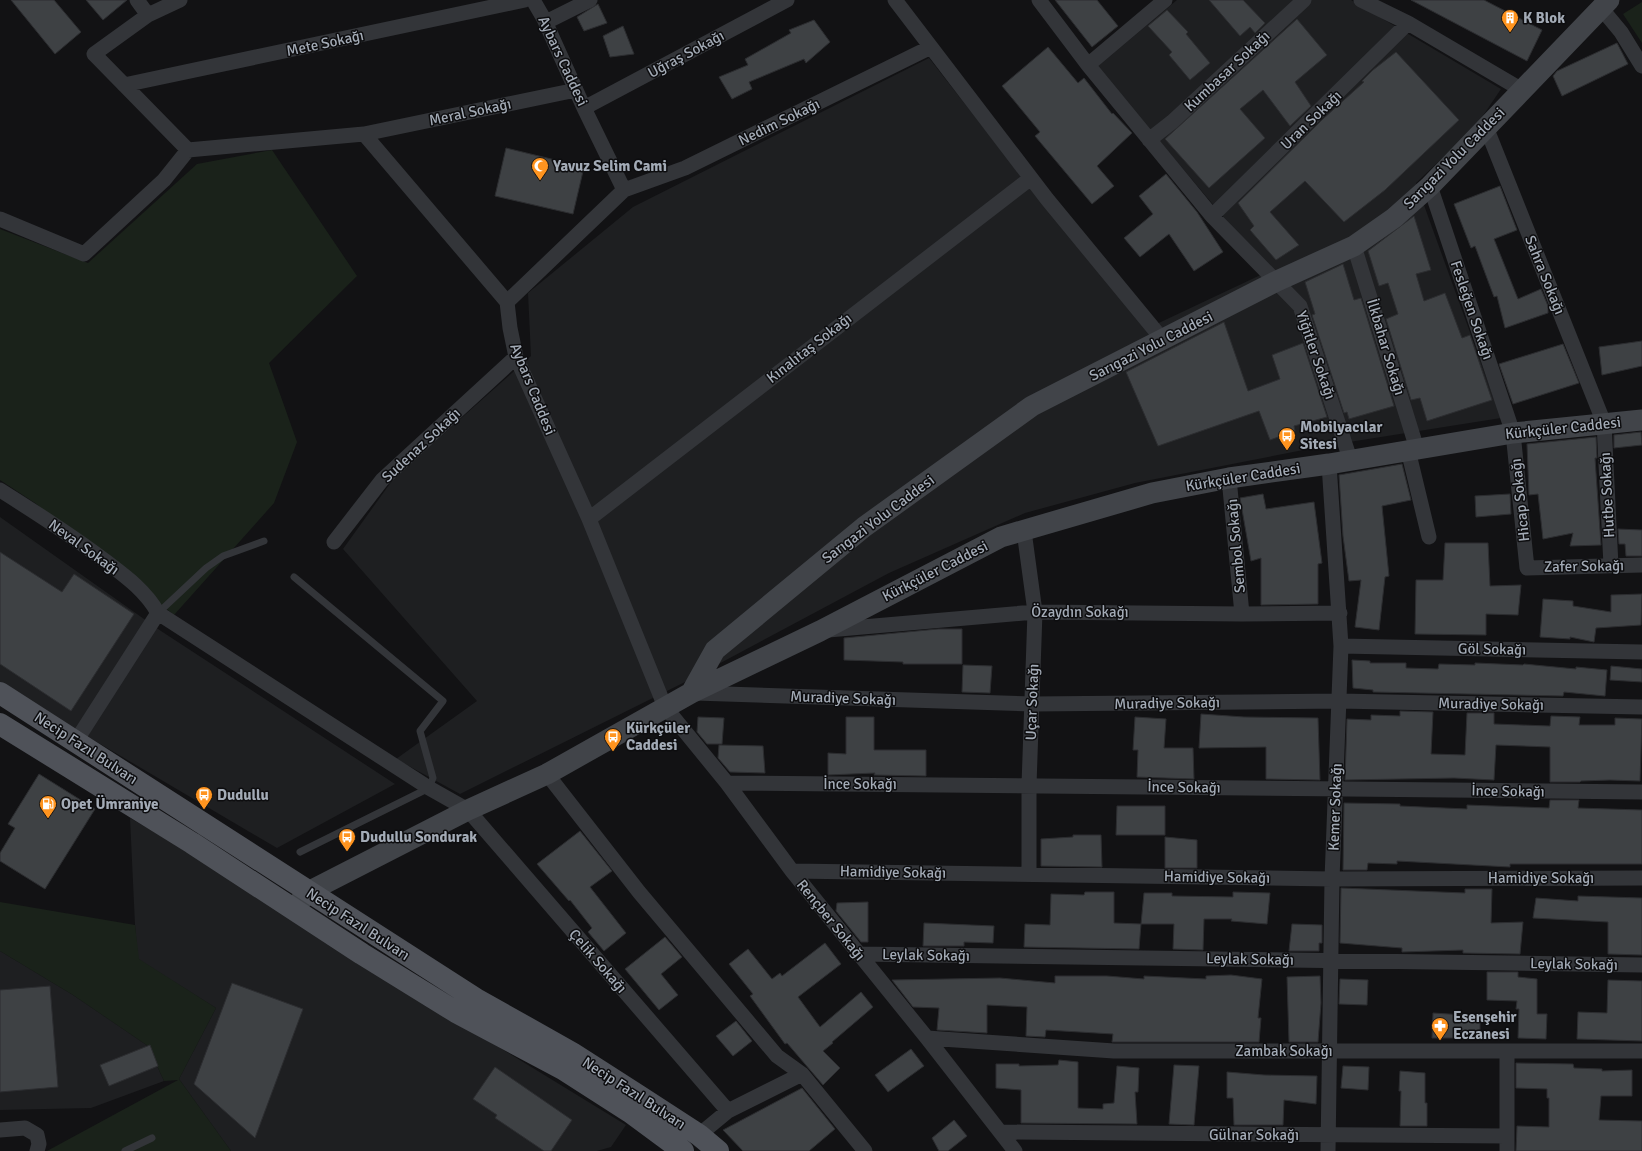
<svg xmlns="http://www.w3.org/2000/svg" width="1642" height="1151" viewBox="0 0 1642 1151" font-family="Signika,sans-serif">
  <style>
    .built { fill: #1e1f21 }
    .green { fill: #1a221a }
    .building { fill: #3e4144; stroke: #2c2d30 }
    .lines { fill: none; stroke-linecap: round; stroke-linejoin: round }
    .lane { stroke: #333539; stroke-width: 7 }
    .street { stroke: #333539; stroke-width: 15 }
    .secondary { stroke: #414449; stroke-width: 21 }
    .primary { stroke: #4f5259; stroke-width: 22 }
    .labels { text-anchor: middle; stroke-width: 3; stroke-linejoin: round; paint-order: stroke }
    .poi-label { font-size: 15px; font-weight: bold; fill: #a3abb6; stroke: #0d0d0f; text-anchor: start }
    .street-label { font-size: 15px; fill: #a3abb6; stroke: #0d0d0f }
  </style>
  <rect width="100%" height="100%" fill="#121214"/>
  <!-- built -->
  <path class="built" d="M1177,0H1351L1501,89L1476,126L1416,183L1501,418L1324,446L1135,483L1025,513L889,573L683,683L460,794L396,759L477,701L343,549L394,478L531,356L528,293L633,207L929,58L1030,187L1146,329L1269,271L1097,67Z
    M0,517L161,631L395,784L277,848L0,685Z
    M130,818L168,840L330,944L626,1125L611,1147L597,1151H231L179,1079L216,1008L138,959L135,925Z
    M0,951L73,995L148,1046L164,1081L91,1108L0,1110Z"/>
  <!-- green -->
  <path class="green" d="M1642,2V43L1623,14Z
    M272,150L357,276L269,363L297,442L274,503L174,615L35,503L0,480V229L88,263L197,164Z
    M0,902L135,925L139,959L216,1008L179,1079L231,1151H47L178,1080L164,1081L148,1046L73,995L0,951Z"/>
  <!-- building -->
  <path class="building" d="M11,0H54L81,32L55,54Z
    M86,0H127L103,20Z
    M1055,0H1097L1118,26L1092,47Z
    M1209,0H1243L1265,23L1255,33L1250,27L1240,36Z
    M1411,0H1484L1542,30L1527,61Z
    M598,4L607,23L584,31L577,17Z
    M1167,10L1188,32L1186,34L1210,63L1190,80L1169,55L1172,52L1148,26Z
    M1297,19L1327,55L1295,82L1311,106L1290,126L1263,90L1240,109L1265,138L1209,188L1165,139Z
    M814,20L830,42L806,63L804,59L749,82L752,89L732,99L719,77L748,65L745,59L791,33L789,30Z
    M623,26L634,54L610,57L603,36Z
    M1617,43L1628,64L1562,96L1553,76L1557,71Z
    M1048,47L1078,83L1084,78L1112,114L1113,113L1132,133L1097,166L1114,186L1092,204L1035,136L1040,132L1002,86Z
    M1396,52L1459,120L1385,190L1344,222L1305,181L1270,212L1299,245L1276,260L1250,230L1254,226L1238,203L1324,118L1364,82L1362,81L1373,70Z
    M506,148L584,167L573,214L495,196Z
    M1166,174L1197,212L1223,252L1194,271L1169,234L1140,257L1124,238L1153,214L1139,196Z
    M1500,186L1517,230L1494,239L1518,299L1541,289L1548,306V313L1505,328L1497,296L1494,297L1475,246L1471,248L1454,204Z
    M1414,216L1431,270L1416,274L1424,301L1445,293L1462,338L1470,335L1492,400L1427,421L1420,398L1411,400L1386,319L1398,314L1388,283L1379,286L1368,251Z
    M1343,264L1354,300L1361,298L1394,406L1349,419L1347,412L1344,413L1312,315L1315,314L1305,282Z
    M1224,322L1248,391L1280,379L1272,355L1303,343L1327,417L1294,426L1295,431L1270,440L1259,411L1158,446L1126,372Z
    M1642,341V366L1602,375L1599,347Z
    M1563,344L1579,383L1513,404L1499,364Z
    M1641,432L1642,445L1614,448V435Z
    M1596,437L1597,458H1595L1601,545L1570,546L1573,533L1543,539L1538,494L1529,495L1527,444Z
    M1402,464L1411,500L1382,506L1389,576L1385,577L1379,630L1355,627L1361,580L1349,581L1343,536L1339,475Z
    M1263,494L1266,509L1314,502L1322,563L1318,564V604L1261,605V558L1251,561L1240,498Z
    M1510,494L1511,514L1476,517L1475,496Z
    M1618,529L1642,530V556H1626L1625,544H1619Z
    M1445,543H1488L1490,586L1521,585L1518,615L1486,614V635L1415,634L1416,580H1443Z
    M0,552L62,592L74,574L134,614L71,711L0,664Z
    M1642,594L1641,625L1596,628L1594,642L1570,637V639L1540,637L1543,599L1573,601V606L1611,612V595Z
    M938,629H962V664H903V662L844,660V638Z
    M1352,660L1370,661V663H1406V668L1438,669L1439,664L1475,665V663L1523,665L1524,664L1576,669V667L1607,670L1605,696L1564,692L1563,696L1373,692V690L1353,688Z
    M963,665L992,666L990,693L962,692Z
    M1611,666L1642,669V682L1610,680Z
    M1400,711L1433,712L1431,754L1465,755L1467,713H1494V724L1550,726L1551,716L1580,717L1579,725H1615V718L1642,719L1640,781L1610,780L1581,781L1580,782H1550V747L1496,745L1494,780L1454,778L1345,780L1347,719L1371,720V715L1400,716Z
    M1201,714L1244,717L1318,718L1320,780L1266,779V747L1199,748Z
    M698,717L724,718L722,744H707L697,732Z
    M846,717H874V750H926V776L874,775L875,773L828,775V753L846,754Z
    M1135,717L1166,719L1164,748H1193L1194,779L1137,777L1138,750H1133Z
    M719,745L763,746L765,773L730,772L718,758Z
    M39,774L95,809L45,889L0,861V853L15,828L8,824Z
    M1550,800H1579L1578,808L1642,810V864H1510V867L1397,861V864L1368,863L1367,870H1343L1344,803L1400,804V806L1467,809V805L1549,808Z
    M1117,806H1165V835H1116Z
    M580,831L612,871L590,887L626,933L604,951L588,932L592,928L570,900L569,901L537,864Z
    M1073,835H1101L1102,867L1041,866V839L1073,837Z
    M1165,837L1197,840V868H1165Z
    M1341,888L1465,893V889H1492L1491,923L1523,922L1520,954L1463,953V950L1402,952V948L1340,943Z
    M1085,892H1114V923L1141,924L1139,949L1024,947L1025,924L1050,925L1051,894L1084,895Z
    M1233,892L1270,893L1267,924L1231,921L1232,919H1204L1203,950L1173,949L1174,924H1141L1144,893H1172V896L1233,897Z
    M1578,896L1642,898V955L1608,954V922L1533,918L1536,898L1578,901Z
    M868,902V942H861L836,911L837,903Z
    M924,923L994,926L993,943L964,942V946H923Z
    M1292,924L1322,925V943H1319V951H1289Z
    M665,937L682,957L661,974L678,995L659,1010L625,969Z
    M825,943L841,964L798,997L820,1027L861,992L873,1007L832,1042L833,1043L823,1051L840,1068L823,1085L787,1043L785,1044L750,996L753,994L729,964L748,949L772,979L780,973L782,976Z
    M1487,972H1518V977L1537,979V1014H1547L1546,1039L1518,1038L1519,1009H1516L1517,1001L1487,1000Z
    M1231,975L1262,979L1258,1018H1261L1259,1042H1112L1113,1034L1046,1030L1045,1037L1026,1036L1027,1007L987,1005V1033L937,1030L939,1008L913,1007L892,980L1000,978L1055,983V976H1107L1144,979V976L1206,979V976Z
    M1320,976L1321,1003L1318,1042H1289L1287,977Z
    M1340,979L1368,980L1367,1005L1339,1004Z
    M1608,980L1642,981V1041L1577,1039L1578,1012L1607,1013Z
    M232,983L303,1009L255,1138L194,1084Z
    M50,986L58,1087L0,1092V990Z
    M1433,1013L1480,1016V1038H1432Z
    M736,1021L752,1041L733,1056L716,1036Z
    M150,1045L158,1066L109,1086L100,1065Z
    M911,1049L924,1066L888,1092L875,1075Z
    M1059,1060L1078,1062V1108L1103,1109V1104L1114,1103L1117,1066L1139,1068L1138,1092H1135L1137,1124L1021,1123V1090L996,1088V1064H1019V1066L1058,1065Z
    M1516,1063L1573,1064L1574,1068L1602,1069V1071L1632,1070V1096H1601L1599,1120L1642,1121V1151H1516L1517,1126L1549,1127V1098H1547V1089L1516,1088Z
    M1174,1065L1199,1066L1194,1125L1169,1124Z
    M1343,1066L1369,1067L1368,1090L1341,1088Z
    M495,1067L572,1120L551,1151H544L495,1118L497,1115L473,1099Z
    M1400,1071L1425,1073V1103H1427V1126H1400L1401,1091H1399Z
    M1227,1072L1264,1075L1317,1076L1316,1104L1284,1100L1283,1125H1234L1233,1098H1227Z
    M802,1088L835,1129L809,1151H743L723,1130Z
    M954,1120L967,1136L948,1151H939L932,1138Z"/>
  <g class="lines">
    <!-- lane -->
    <path class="lane" d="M294,577L443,701L420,731L433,778L429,788L300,852
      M158,613L206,568L223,556L264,541
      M125,1151L152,1138"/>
    <!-- street -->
    <path class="street" d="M137,0L148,15L94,54L188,150
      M533,0L544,19L584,108L624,190L507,302L510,328L516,357L589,519L665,707L727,783L792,871L927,1038L1015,1151
      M895,0L1047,199L1163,340
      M1039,0L1088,65L1212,216L1300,306L1350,459
      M1361,0L1408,23L1522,90
      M1601,8L1621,32L1642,66
      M148,15L180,0
      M546,22L590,0
      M1088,65L1165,0
      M124,85L525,0
      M584,108L787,0
      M1486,127L1604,423L1611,566
      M364,134L576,90
      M1149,140L1172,122L1304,0
      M1430,186L1513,433L1527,568L1642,565
      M624,190L685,168L931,47
      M1212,216L1408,23
      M0,219L84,254L164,180L188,150L364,134L507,302
      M1354,246L1417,449
      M1408,450L1429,537
      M1229,478L1242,614
      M0,490C35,512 71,535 104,560C125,576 145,590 158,613L429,788L468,810L728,1111
      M589,519L1031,178
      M1024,531L1035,612L1029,785V874
      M334,542L382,480L516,357
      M828,630L1035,612L1242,614L1340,613
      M1341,646L1642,652
      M695,693L1033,704L1339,701L1642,707
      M76,741L158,613
      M547,774L639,892L777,1056L802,1074L865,1151
      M727,783L1642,792
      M792,871L1332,879L1642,878
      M858,954L1642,965
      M927,1038L1114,1051H1642
      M1507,1051V1151
      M0,1130L25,1128L37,1135L39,1144L37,1151
      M1001,1132L1507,1136
      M699,1135L728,1111L802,1074
      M1328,1151L1332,879L1341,646L1329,464"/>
    <!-- secondary -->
    <path class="secondary" d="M691,693L715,650L864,527L1032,406L1277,281L1354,246L1394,218L1430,186L1609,0
      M298,904L308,892L468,810L547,774L691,693L820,631L1001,537L1152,493L1229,478L1329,464L1513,433L1642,420"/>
    <!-- primary -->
    <path class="primary" d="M0,693L476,999L572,1053L639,1096L699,1135L718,1151
      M0,724L192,843L362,954L456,1012L563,1069L630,1112L683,1151"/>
  </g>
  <!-- icons -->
  <defs>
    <symbol id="building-pin" viewBox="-11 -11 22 30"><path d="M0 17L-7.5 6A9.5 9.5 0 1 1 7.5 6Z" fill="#ff941f" stroke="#0d0d0f"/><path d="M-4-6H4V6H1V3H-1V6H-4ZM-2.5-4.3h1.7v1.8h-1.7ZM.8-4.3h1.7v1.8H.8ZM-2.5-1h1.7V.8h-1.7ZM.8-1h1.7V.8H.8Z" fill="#fff"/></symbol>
    <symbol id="mosque-pin" viewBox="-11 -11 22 30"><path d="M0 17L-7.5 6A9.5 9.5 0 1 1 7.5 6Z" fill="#ff941f" stroke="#0d0d0f"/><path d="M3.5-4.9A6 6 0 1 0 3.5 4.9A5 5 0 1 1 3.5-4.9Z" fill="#fff"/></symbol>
    <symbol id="bus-pin" viewBox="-11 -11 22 30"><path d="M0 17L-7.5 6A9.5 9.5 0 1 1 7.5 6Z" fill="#ff941f" stroke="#0d0d0f"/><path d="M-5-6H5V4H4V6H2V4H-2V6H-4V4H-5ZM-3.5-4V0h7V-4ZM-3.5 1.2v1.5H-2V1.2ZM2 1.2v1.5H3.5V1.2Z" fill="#fff"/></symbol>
    <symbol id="fuel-pin" viewBox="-11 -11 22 30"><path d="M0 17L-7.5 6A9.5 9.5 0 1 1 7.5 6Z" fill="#ff941f" stroke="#0d0d0f"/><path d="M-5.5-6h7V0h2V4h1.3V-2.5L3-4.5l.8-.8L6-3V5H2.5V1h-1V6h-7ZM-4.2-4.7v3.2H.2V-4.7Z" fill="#fff"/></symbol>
    <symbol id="pharmacy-pin" viewBox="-11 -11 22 30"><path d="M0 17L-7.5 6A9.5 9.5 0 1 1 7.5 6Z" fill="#ff941f" stroke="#0d0d0f"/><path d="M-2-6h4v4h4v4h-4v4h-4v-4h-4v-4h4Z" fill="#fff"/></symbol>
  </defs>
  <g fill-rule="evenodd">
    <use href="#building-pin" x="1500" y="8" width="20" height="27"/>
    <use href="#mosque-pin" x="530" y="156" width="20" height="27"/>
    <use href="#bus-pin" x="1277" y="426" width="20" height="27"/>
    <use href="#bus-pin" x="603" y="727" width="20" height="27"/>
    <use href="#bus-pin" x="194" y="785" width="20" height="27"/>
    <use href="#fuel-pin" x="38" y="794" width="20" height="27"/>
    <use href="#bus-pin" x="337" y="827" width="20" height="27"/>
    <use href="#pharmacy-pin" x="1430" y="1016" width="20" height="27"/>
  </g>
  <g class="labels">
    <!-- poi labels -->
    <g class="poi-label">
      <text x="1523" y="23">K Blok</text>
      <text x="553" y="171">Yavuz Selim Cami</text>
      <text x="1300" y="432">Mobilyacılar<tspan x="1300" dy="17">Sitesi</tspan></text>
      <text x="626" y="733">Kürkçüler<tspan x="626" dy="17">Caddesi</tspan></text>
      <text x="217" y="800">Dudullu</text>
      <text x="61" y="809">Opet Ümraniye</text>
      <text x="360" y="842">Dudullu Sondurak</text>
      <text x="1453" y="1022">Esenşehir<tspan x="1453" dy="17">Eczanesi</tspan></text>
    </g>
    <!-- street labels -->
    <g class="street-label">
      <text transform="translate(325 43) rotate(-12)" y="5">Mete Sokağı</text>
      <text transform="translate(686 54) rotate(-28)" y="5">Uğraş Sokağı</text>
      <text transform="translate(563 61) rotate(65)" y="5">Aybars Caddesi</text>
      <text transform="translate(1227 71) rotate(-43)" y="5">Kumbasar Sokağı</text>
      <text transform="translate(470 112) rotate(-12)" y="5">Meral Sokağı</text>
      <text transform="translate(1311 120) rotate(-44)" y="5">Uran Sokağı</text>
      <text transform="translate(779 122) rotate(-26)" y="5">Nedim Sokağı</text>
      <text transform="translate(1454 158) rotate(-45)" y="5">Sarıgazi Yolu Caddesi</text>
      <text transform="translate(1545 275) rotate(68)" y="5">Sahra Sokağı</text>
      <text transform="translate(1472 310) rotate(71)" y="5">Fesleğen Sokağı</text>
      <text transform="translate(1151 346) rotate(-27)" y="5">Sarıgazi Yolu Caddesi</text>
      <text transform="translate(1386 347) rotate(73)" y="5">İlkbahar Sokağı</text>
      <text transform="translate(809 348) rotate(-38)" y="5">Kınalıtaş Sokağı</text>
      <text transform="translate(1316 355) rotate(71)" y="5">Yiğitler Sokağı</text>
      <text transform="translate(533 389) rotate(68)" y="5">Aybars Caddesi</text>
      <text transform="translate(1563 428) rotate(-6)" y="5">Kürkçüler Caddesi</text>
      <text transform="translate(421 445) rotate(-43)" y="5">Sudenaz Sokağı</text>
      <text transform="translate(1243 477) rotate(-9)" y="5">Kürkçüler Caddesi</text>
      <text transform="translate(1607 495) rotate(-93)" y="5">Hutbe Sokağı</text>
      <text transform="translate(1520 500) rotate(-96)" y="5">Hicap Sokağı</text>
      <text transform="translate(878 519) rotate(-37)" y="5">Sarıgazi Yolu Caddesi</text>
      <text transform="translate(1236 546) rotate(-95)" y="5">Sembol Sokağı</text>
      <text transform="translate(84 547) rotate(36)" y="5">Neval Sokağı</text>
      <text transform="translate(1584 566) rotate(-1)" y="5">Zafer Sokağı</text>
      <text transform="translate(935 571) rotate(-27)" y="5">Kürkçüler Caddesi</text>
      <text x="1080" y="617">Özaydın Sokağı</text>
      <text transform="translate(1492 649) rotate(1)" y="5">Göl Sokağı</text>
      <text transform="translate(843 698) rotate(2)" y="5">Muradiye Sokağı</text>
      <text transform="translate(1032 702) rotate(-88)" y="5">Uçar Sokağı</text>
      <text transform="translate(1167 703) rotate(-1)" y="5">Muradiye Sokağı</text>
      <text transform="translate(1491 704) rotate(1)" y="5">Muradiye Sokağı</text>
      <text transform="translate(86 748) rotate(33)" y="5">Necip Fazıl Bulvarı</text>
      <text x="860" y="789">İnce Sokağı</text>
      <text transform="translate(1184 787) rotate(1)" y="5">İnce Sokağı</text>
      <text transform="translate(1508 791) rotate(1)" y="5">İnce Sokağı</text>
      <text transform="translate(1335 807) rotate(-88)" y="5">Kemer Sokağı</text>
      <text transform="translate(893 872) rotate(1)" y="5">Hamidiye Sokağı</text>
      <text transform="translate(1217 877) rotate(1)" y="5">Hamidiye Sokağı</text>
      <text x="1541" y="883">Hamidiye Sokağı</text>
      <text transform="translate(831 920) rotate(51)" y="5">Rençber Sokağı</text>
      <text transform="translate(358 924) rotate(33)" y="5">Necip Fazıl Bulvarı</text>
      <text transform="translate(926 955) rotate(1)" y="5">Leylak Sokağı</text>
      <text transform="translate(1250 959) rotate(1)" y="5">Leylak Sokağı</text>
      <text transform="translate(598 961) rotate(49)" y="5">Çelik Sokağı</text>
      <text transform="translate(1574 964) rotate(1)" y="5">Leylak Sokağı</text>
      <text x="1284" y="1056">Zambak Sokağı</text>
      <text transform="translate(634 1093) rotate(33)" y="5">Necip Fazıl Bulvarı</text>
      <text x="1254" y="1140">Gülnar Sokağı</text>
    </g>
  </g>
</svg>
